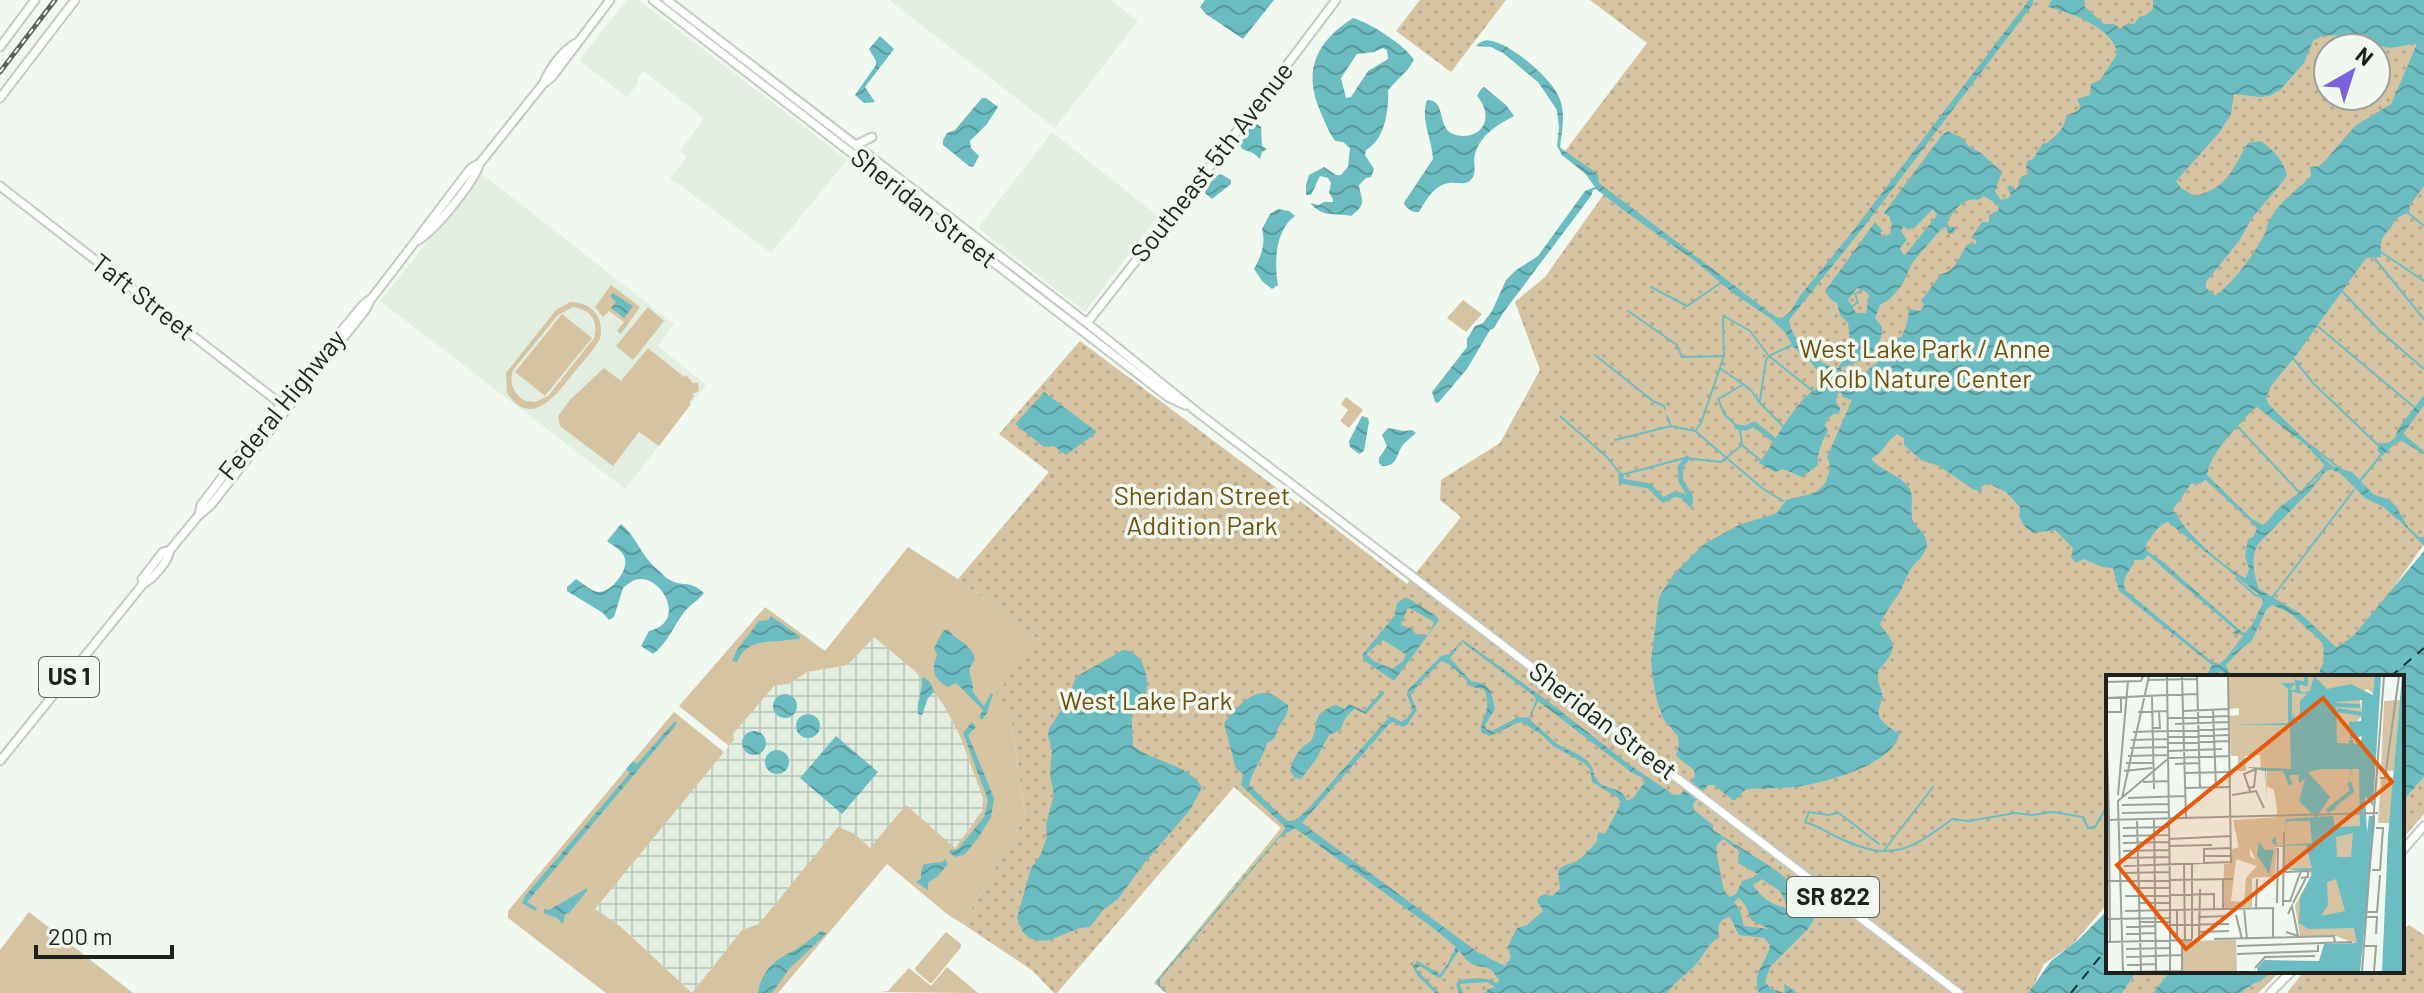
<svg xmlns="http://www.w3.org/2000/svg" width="2424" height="993" viewBox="0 0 2424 993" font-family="Barlow,sans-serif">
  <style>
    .built { fill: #e2efe0 }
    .industrial { fill: url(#industrial-grid) }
    .grass { fill: #d5c3a1; fill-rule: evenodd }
    .park { fill: url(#park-dots); fill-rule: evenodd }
    .water { fill: url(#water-waves); fill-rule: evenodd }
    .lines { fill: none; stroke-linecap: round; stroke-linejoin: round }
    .stream { stroke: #6cbdc1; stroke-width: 2 }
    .canal { stroke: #6cbdc1; stroke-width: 5 }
    .ferry { stroke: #0e3638; stroke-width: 2; stroke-dasharray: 10 8; stroke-linecap: butt }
    .secondary-casing { stroke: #c3cac1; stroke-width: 11 }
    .primary-casing { stroke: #c3cac1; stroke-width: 11 }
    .secondary { stroke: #fff; stroke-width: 7 }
    .primary { stroke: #fff; stroke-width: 7 }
    .rail-casing { stroke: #5c615c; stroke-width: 5 }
    .rail { stroke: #f0f8ef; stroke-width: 2; stroke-dasharray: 6; stroke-linecap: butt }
    .labels { text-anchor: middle; stroke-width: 7; stroke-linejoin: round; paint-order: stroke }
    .shield { fill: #f0f8ef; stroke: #5d625d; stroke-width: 2 }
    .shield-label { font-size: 24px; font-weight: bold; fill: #1e211e }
    .street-label { font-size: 26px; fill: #1e211e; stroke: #f0f8ef }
    .park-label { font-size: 26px; fill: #6e510e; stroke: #f0f8ef }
    .inset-river { fill: none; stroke: #6cbdc1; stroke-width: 4 }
    .inset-road { fill: none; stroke: #9ca29b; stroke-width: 2 }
    .view { fill: #e8590c; fill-opacity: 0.15; stroke: #e8590c; stroke-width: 4 }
    .inset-edge { fill: none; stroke: #1e211e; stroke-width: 4 }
  </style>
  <defs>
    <pattern id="industrial-grid" width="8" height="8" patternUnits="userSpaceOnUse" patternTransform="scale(2)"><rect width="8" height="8" fill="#e2efe0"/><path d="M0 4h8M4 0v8" fill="none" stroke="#c1cdc0"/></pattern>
    <pattern id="park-dots" width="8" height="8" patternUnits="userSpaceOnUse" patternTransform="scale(2)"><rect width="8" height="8" fill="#d5c3a1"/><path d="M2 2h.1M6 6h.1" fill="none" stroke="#b6a78a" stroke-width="1.8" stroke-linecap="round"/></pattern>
    <pattern id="water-waves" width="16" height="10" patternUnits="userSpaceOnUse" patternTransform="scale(2)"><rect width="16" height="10" fill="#6cbdc1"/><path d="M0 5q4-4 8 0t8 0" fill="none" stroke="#58999c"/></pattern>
  </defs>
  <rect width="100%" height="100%" fill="#f0f8ef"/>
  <!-- built -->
  <path class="built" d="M627,0H639L847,160L771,253L670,178L687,157L680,150L704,118L643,71L638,78L637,85L627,97L579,60Z
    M889,0H1110L1138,21L1055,128Z
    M1052,132L1158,216L1085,312L978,228Z
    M482,174L674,324L658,346L706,385L625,489L380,301Z"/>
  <!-- industrial -->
  <path class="industrial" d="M874,637L915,671L943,704L960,736L983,798L982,811L955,848H870L855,834L838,828L759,924L742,930L692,993L621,927L594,909L734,740L732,734L774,686L789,684L807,672L848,665Z"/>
  <!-- grass -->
  <path class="grass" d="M611,285L640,307L621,334L617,331L624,322L609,311L603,317L595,307Z
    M1463,300L1482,314L1466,332L1447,318Z
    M570,302C592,302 605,318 600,339C592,352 581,364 572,375C555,396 531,429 507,393L506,373L556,310ZM573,307C591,309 599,322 594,338L548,396L535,402L525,401C513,393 509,383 513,370L558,315Z
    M648,307L664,321L633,360L616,346Z
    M562,314L592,338L545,396L515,372Z
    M648,348L684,377L686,375L693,383H698L699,391L692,394L694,396L689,403L691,404L659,446L639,432L613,466L560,426L558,416L570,400L604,368L621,381Z
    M1346,397L1363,410L1349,428L1340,421L1348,410L1341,404Z
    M908,547L958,579L1040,640L1010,713L1025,817L963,924L947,914L887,864L778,993H692L742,930L759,924L838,827L855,834L870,848L906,805L955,848L982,811L983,798L960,736L943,704L915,671L874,637L848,665L807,672L789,684L774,686L733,734L734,740L729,746L679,706L765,607L825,651Z
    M674,712L724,752L595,909L621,927L692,993H606L508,918V911Z
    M29,912L133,993H0V950Z
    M946,932L961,944V947L932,983H930L916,971L915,968Z
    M947,967L978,993L881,992L888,991L909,968L931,986Z"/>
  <!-- park -->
  <path class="park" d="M1420,0H1506L1451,72L1396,31Z
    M1590,0H2424V544L2331,677H2108V903L2073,944L2044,964L2030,993H1167L1154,983L1281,828L1234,787L1057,993H1054L1033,971L963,924L1025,817L1010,713L993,697L1040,640L958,579L1049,472L999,434L1080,341L1298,504L1300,501L1407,584L1461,517L1440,500L1441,480L1500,443L1540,370L1515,302L1545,277L1606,191L1562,155L1647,43ZM2328,48H2376V96H2328Z
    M2424,777V814L2405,836L2402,834V802Z
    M2409,925L2424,935V993H2287L2304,971H2402V930Z
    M2137,971H2170L2153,993H2122Z
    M2272,971H2281L2258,993H2241C2250,983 2264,982 2272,971Z"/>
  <!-- water -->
  <path class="water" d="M1205,0H1274L1243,39L1206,14L1200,7Z
    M2029,0H2033V4L1866,224L1789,320C1790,339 1820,367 1838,368L1842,362V351L1850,341L1848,323L1840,315L1837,303L1831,300L1825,291L1875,222L1883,231L1880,233L1883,237L1890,234L1892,223L1890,221V217L1884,213L1942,135L1948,131L1964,139L1968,146L1981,153L2002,172L1995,191L2001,200L2008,198L2011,195L2007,187L2010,185L2016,190L2022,176L2029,174L2026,167L2028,161L2033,159L2043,143H2047C2056,135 2065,129 2066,116L2079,110L2080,105L2077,99L2090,95L2091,84L2100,80L2117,54C2116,29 2068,11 2048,7L2052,0H2085L2083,5L2104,24H2115L2120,29L2128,23L2134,24L2139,17L2146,15L2153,9V0H2424V186L2410,205L2409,212L2395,219C2393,228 2386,231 2382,239C2380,245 2381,251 2381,257L2366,258L2297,354L2271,386L2266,398L2269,405L2329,463L2334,467L2352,472L2373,494L2390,500L2397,508L2408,527L2419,537H2424V546L2388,509L2365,498L2341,474L2331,469L2325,472L2310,491L2258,544C2250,557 2254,576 2259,589L2301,614L2336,647L2341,645L2354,635L2424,551V777L2402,802V677H2317L2324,661L2323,643L2290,613L2272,605L2266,610L2251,642L2242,648L2226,665L2229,672L2236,677H2229L2221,671L2213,677H2206L2212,665L2119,591L2113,568L2103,567L2083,559L2076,563L2071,557L2073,548L2055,530L2034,533C2023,527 2018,520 2020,507L2006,492L1988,483L1981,487L1982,491L1974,490L1939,466L1921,460L1904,445V438L1897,434C1886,441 1884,452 1872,458V460C1882,471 1898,474 1908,486C1915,495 1910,507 1912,517C1913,527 1927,532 1927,544C1927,554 1915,562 1910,570C1905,579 1902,590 1896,598C1889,607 1884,615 1880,625C1900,647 1894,652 1878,671V681L1883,697C1874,718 1879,719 1896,732L1900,730C1898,763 1830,781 1802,786C1784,789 1764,788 1746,789L1734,801L1714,785H1708L1693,804L1694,810L1713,825V830L1768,865L1814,899L1818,912L1809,928L1770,967L1765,982L1771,989L1785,993L1784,984L1798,993H1759C1751,972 1767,963 1770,945L1764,938L1739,935L1730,917C1718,919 1717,928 1719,938C1710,941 1707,950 1701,958C1692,971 1677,979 1667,993H1485L1488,989L1495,987L1487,982L1460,984L1463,993H1459L1456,984L1458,981C1471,978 1485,976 1496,983L1499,981L1498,977L1497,978C1490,964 1486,969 1475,965C1468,963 1463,956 1459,950L1441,978L1437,977L1420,966L1416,969L1439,993H1435L1417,975L1413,967L1417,961L1440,974L1447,965L1456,947L1433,928L1295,828L1279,838L1160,979V986L1168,993L1163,991L1157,983L1159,978L1286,828L1241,785L1243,774L1236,769L1224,723C1236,709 1251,688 1271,694C1277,696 1283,702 1288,705C1289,720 1277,722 1275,738L1267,743C1263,759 1252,770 1249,785L1286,820C1295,824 1302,814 1308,809L1389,717H1393L1401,722L1407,718L1413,710L1407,695L1408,690L1441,656L1449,654L1463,640L1545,699L1630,765L1674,795H1680L1695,776L1694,770L1676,756L1679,745L1678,736L1664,720L1657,701L1653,681L1651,660L1659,597L1673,575L1704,544L1739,525L1777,513L1786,500C1802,495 1822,496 1827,478C1830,469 1831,465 1827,457L1852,400L1843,397L1840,392L1837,394L1836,402L1840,407L1839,414L1835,413L1828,418L1825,425L1828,431C1823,438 1816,456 1818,465L1802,477L1783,469L1775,472L1759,463C1775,443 1796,397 1820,387L1824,375L1816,369L1808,358L1793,347L1785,332L1770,318L1733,293L1695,261L1626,212L1596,189L1593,190L1591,196L1503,313L1494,328L1490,330L1467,369L1438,403L1435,402L1432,392L1467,347V339L1475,326L1483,323L1492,311L1506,280L1516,270L1538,256L1585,191L1595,187L1585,173L1562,155L1557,146L1559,128L1557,110L1538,82L1503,53L1491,47L1476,46C1481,41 1485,39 1492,41C1512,45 1551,78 1559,97C1566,113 1562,130 1560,147L1562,149L1595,172L1598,175L1599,183L1776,317L1782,318L1791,311L1799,297L1849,236ZM2363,34C2370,37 2374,43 2381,46C2393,51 2406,43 2417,44L2391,104L2355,126L2323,163L2319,166L2310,167L2311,176C2296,191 2279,202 2269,221C2266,227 2268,227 2265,233C2257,250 2231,287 2215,295L2206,288V282L2239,241L2252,218L2284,180L2287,174C2281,158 2274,151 2261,141L2248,143C2232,169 2229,187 2195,196L2181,188L2176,181L2219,133L2231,114L2234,94L2260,97L2269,96L2280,90L2304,63L2313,41L2322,36ZM1984,196L1998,205L1999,210L1989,215V222H1982L1971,238L1976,240V244H1968C1959,255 1956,272 1941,274L1921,301L1924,304L1923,308L1920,311L1909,309L1907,325L1901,337L1895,339C1894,357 1878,359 1867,371C1862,376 1861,384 1859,391H1855L1841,370L1842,367C1862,362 1883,351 1882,327L1875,318L1880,305L1890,299L1902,285L1912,263L1942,228L1946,227L1948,233L1952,234L1955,231L1954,227H1949L1947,221C1956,210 1962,197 1978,200ZM1933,209L1937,215L1905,255L1903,254L1900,248L1907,240L1901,231L1903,227L1913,229ZM1857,288L1865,291L1869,295L1866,313H1856L1848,300ZM2257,407L2307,446L2325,466C2317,487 2291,495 2276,511C2271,516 2269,521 2263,525L2252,519L2207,475C2212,449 2236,430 2252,410ZM2206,479L2251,520L2257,529L2253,537L2248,539L2245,556L2249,569L2246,578C2231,573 2179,528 2177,513L2172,511L2191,484L2201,483ZM2168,522L2261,596L2263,603L2248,633L2242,632L2162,561L2146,550V544C2152,537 2158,524 2168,522ZM2148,555L2234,628L2236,630L2232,633L2243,635L2244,637L2234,652L2219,664L2211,661L2124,589C2123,572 2131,573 2134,560H2143ZM1462,642L1534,696L1536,700L1529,718L1518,717L1492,731L1486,729L1485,725L1495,709L1491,692L1485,684L1471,681L1450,658ZM1441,661C1454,665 1463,677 1472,687L1484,689C1493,713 1481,713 1481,732L1490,736L1517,723L1522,722L1542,735L1553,746L1584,763L1590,769L1592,782L1618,798L1621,803L1605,834L1599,832L1597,835V843C1591,847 1583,858 1577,861C1556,869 1557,866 1560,889L1552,896L1545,894L1539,897L1537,901L1543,911L1527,925L1517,928L1508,946L1511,958L1505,966L1479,953L1302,823L1390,723L1394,722L1402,727L1407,725L1417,710L1411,696V693ZM1538,701L1631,772L1646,780L1633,798L1627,801C1622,785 1606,792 1597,780C1593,775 1594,768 1589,763C1581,753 1566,750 1556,743C1548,736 1541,728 1532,722L1530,718ZM1723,839L1739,851L1738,863L1758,874L1757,876L1742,881L1736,894L1730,897L1724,891L1716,851L1717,845ZM1762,879C1779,892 1780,885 1787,908C1771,905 1762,898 1753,885ZM1738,898C1746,902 1749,913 1751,920L1769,929L1744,926L1740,910L1734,902Z
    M1353,18C1369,22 1406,46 1414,60L1408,69L1388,90C1389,109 1385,140 1366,150L1365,155L1374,169L1371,177L1366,178L1359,185C1361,201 1368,203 1351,216C1332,212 1325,219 1310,203L1319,205L1324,202H1333V199L1329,193L1331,183L1328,178L1320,176L1311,195H1306V185L1309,175L1324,167L1336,175H1341L1348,167L1350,148L1343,142L1335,141C1329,132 1325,123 1321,113C1302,71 1316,42 1353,18ZM1383,48L1387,50L1388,59L1368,71L1351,97L1346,98L1341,78L1357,54L1374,52Z
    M880,36L894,49L865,87L875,102L864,103L855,95L876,65V61L869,49Z
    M1484,87L1506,105L1514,116C1497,125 1481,134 1475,154C1472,164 1479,175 1468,182C1462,185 1455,182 1449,183C1434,185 1426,200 1419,212C1412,213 1408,209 1404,204L1405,201L1433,159C1432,138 1420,121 1427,100C1448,100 1435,130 1456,135C1481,141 1496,118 1477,96L1481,89Z
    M982,98H986L998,107L987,124L970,141L971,148L979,156L973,167L969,166L943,145V140L947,133L955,130Z
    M1257,124L1261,127L1262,146L1267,149L1262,152L1260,159L1253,153L1242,149L1239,143L1247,136L1249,129Z
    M1221,174L1231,180V184L1212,199L1205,193C1207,186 1214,176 1221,174Z
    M1278,209L1289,211L1295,216C1275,230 1274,263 1278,285L1272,289L1263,282L1254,269C1261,256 1266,245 1262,229L1270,214Z
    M613,293L633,306L624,318L611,308L616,302L610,296Z
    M1044,392L1097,432L1066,455L1054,446L1044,447L1015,424Z
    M2424,395V405L2403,434L2424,451V454L2402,441L2396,443L2382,456L2377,450L2380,444L2390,442L2395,438L2398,429Z
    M1362,416L1368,418L1369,422L1364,451L1359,454L1350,447L1349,441Z
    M1388,428L1404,431L1412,430L1416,433C1411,438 1404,442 1401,448C1395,459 1396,466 1382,466L1379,463V458L1387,446L1382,435Z
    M621,524C638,539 641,556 658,570C662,574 668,580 674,582C687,586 690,581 704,593C699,600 691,604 685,611C674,625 667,644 653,654L641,646L649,631C687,622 663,578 640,579C634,579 628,584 623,588L614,617L609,620L603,613L567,591V587L576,579C582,582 590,591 598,592C611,593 628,571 625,559C623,550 613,546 607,541Z
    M1406,597L1435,615L1439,620L1394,681L1365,661L1362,655L1395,615L1397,603ZM1410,608L1434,622L1428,635L1416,634L1412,629L1401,625L1407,609ZM1383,640L1406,654L1403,661L1392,669L1374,661L1366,654Z
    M771,616L799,636L800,639C794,639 788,640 781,641C761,642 745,642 737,662L732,661L737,650L759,621L768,620Z
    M948,629C956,642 971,642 975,659L969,669L973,687L972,691L984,706L991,693L993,694L987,713L982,720L979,717L983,710C973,701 966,692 956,683L948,687C933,678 931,670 937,655L934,648L943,631Z
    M1123,650C1142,650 1150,676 1146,693C1143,702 1135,707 1132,714C1131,720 1133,738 1133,746C1153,762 1188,764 1202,787L1190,810L1146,861L1118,899L1103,910L1090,927L1080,928L1049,940L1037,941L1029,938L1023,932L1017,918L1031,868L1040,856L1047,837L1046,824L1054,795L1050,775L1052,750L1048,736L1049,729L1061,710L1066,704L1076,677Z
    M924,677L930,682L934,692L928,698L922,715L918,714C916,702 924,689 921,679Z
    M1383,690L1384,694L1366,714L1354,709L1346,717L1340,730L1329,735L1315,761L1301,779L1295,778L1290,771C1292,763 1295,754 1302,748C1304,745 1310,743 1312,739C1320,724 1309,714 1336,705L1345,709L1349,704L1364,711Z
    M773 706a12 12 0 1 1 24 0a12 12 0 1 1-24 0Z
    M796 726a12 12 0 1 1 24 0a12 12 0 1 1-24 0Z
    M674,722H677L675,726L527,902L537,908L536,911L522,903L525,896L630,773L626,769L633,761L637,764Z
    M972,722L976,727L968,735L994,798L991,817L978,838L965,854L955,857L949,852L950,850H955L959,848L984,817L988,800L963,733Z
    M742 743a12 12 0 1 1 24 0a12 12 0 1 1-24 0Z
    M836,736L878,772L842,814L800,778Z
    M765 762a12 12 0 1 1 24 0a12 12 0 1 1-24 0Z
    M945,859L948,864L938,876L928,883V890L916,882L921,878V871L924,864L942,862Z
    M587,888V891L569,913L565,914L563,924L557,918L543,913L545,909L549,910Z
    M2108,910V971H2137L2122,993H2028L2051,961L2078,940Z
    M821,931L826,933L825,935L789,969L772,993H758C761,973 772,962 789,953C800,948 811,938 821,931Z
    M2170,971H2272C2264,982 2250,983 2241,993H2153Z"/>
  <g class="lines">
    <!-- stream -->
    <path class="stream" d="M2406,211L2424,226
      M2381,252L2424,281
      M2375,259L2424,319
      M1651,287L1687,306L1722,282
      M2341,290L2379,330L2424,369
      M1851,307L1858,302L1855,294L1862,290
      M1628,311L1677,345L1682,357L1724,356
      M2315,324L2414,407
      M1595,355L1653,401L1664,406L1665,409
      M2292,357L2314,384L2380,447
      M1721,369L1750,389L1760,403L1784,427
      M1744,384L1718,399L1725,415L1740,429L1742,445L1760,460
      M1760,400L1766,360L1769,356L1794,344
      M1560,416L1607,457L1621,475L1685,458L1721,462L1742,445
      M1667,416L1671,426
      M2238,427L2299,492
      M1695,431L1701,423L1724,356L1723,320L1724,316L1750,331L1769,356L1814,392
      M1615,440L1671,426L1695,431L1762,488L1783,501
      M2310,445L2343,471
      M2206,479L2254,523
      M2360,481L2381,455
      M2304,489L2324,468
      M2384,506L2397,518
      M2162,566L2236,629
      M2236,578L2255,595L2263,597
      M2271,599L2354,490
      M2228,657L2251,627
      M1879,844L1839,813L1828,815L1809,812L1805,822C1818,826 1827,832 1839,838C1890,862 1910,851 1952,819L1969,821L2015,813L2032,815L2053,812L2083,817L2088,828L2095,827L2108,804L2106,782L2108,762
      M1885,849L1933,787"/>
    <!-- canal -->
    <path class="canal" d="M1737,427L1746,428L1754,424L1773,439
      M1621,475V481L1649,486L1663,500L1675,494L1683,496L1690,504L1691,498L1681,481L1680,467L1687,458"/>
    <!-- ferry -->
    <path class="ferry" d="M2390,677L2424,648
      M2071,993L2108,947"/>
    <defs>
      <path id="secondary" d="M0,186L286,408
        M1087,323L1216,159L1336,0"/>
      <path id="primary" d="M653,0L1168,397L1185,405
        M667,0L1087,323L1197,412L1959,993
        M0,47L35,0
        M544,82C550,68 563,50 576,43
        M0,98L75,0
        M856,145L872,137
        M419,240C437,227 473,184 480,163
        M199,515L201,505L237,458L362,306L369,300
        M143,584L142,579L163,552L170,550
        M0,761L143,584C153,579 168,562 170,550L199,515L210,506L366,309L371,299C405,256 437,212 471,168L480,163L543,84L552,77L610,0
        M2402,851L2424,826
        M2270,993L2292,971"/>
    </defs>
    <!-- secondary casing -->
    <use href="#secondary" class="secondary-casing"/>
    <!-- primary casing -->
    <use href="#primary" class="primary-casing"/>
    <!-- secondary -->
    <use href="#secondary" class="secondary"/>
    <!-- primary -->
    <use href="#primary" class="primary"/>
    <defs>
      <path id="rail" d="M0,72L55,0"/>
    </defs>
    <!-- rail casing -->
    <use href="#rail" class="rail-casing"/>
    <!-- rail -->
    <use href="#rail" class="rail"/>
  </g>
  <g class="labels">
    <!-- shield labels -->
    <g class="shield">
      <rect x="39" y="657" width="60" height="40" rx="6"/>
      <rect x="1787" y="877" width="92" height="40" rx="6"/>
    </g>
    <g class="shield-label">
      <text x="69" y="685">US 1</text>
      <text x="1833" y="905">SR 822</text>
    </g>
    <!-- street labels -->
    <g class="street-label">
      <text transform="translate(1212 162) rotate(-52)" y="9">Southeast 5th Avenue</text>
      <text transform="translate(924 208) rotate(38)" y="9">Sheridan Street</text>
      <text transform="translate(143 297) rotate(38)" y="9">Taft Street</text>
      <text transform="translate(282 405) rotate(-51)" y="9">Federal Highway</text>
      <text transform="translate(1603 721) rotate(37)" y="9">Sheridan Street</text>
    </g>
    <!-- park labels -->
    <g class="park-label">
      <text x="1925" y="358">West Lake Park / Anne<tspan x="1925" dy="30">Kolb Nature Center</tspan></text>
      <text x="1202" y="505">Sheridan Street<tspan x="1202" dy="30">Addition Park</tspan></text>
      <text x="1146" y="710">West Lake Park</text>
    </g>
  </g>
  <!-- overview -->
  <g transform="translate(2106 675)">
    <rect width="298" height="298" fill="#f0f8ef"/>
    <path d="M144,169V181L155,189L157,202L146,203V232L117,233L118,189L126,188V174ZM130,184L151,191L140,203L138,227L125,226ZM130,265L131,297H77L76,266Z" fill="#d5c3a1" fill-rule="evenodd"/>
    <path d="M122,1H269L267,19L262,14L253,17L256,41L250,47L257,94L251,269L230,261L194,262L189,230L205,201L203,194H177V172H171L169,202H157L144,173H133L127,145L171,142V134L168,115L161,111V96H155L154,80L139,81L140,96H132V81H125L123,41L133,40V33L123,34ZM294,25L288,96H275L278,26ZM288,102L284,148H272L275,104Z" fill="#d5c3a1"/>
    <path d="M188,1L190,7L184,15L192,14L197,18L199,17L204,16L208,1L221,14L245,9L267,20L269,1H275L267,131L259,121L261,158L263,141H269V148L254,297H152L151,293L158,285L213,286L218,269L251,268L248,253L202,254L193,248L194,223L207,197L177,194L178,172L171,171L165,167L169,161L171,171H178L180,144L209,142L193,126L199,104L193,108L192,96H160L161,125L159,96L140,92L185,94L184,50H126L185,48L188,38L189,47L194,46V26L202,18L197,19L184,16L175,8H189ZM256,25L255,46L243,47L244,64L256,61L254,69L231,68L230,27ZM216,94H245L242,108L246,94H253L254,151L229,152L227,141L211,142L224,122L202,97ZM185,146H204L206,168L179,170V147ZM247,158L245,182H231L230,162ZM200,170L206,193L178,194L179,171ZM230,204L239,236L215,241L222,230L221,207ZM296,1L298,297H276L282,162ZM153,167L159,175H168L163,199L151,180Z" fill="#6cbdc1" fill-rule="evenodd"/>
    <path class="inset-river" d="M192,16L191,7L200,9V1M230,30L254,31M231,35L256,39M184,48V15M245,65L246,94M185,110L180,98H193M229,132L221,136L246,116L243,107M256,136L271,1M255,257L256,143"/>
    <path class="inset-road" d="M61,1L64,220M76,1L80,144M91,1L94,113M42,5L91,4M0,7L35,6L37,1M61,20L92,19M46,21L48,114M0,23L61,20M0,33L3,145M107,35L110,113M77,36L122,34M0,37H15V22M32,37L62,36M62,43L123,41M69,49L123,47M46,53H54L53,36M62,56L124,54M27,57L62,56M62,62L124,60M25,65L62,64M62,68L124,66M24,73L62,72M63,76L116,74M22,81L62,80M63,83L124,81M20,88H47M69,89L93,88M18,96L46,93M79,98L125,97M274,103H279L293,1M37,107L63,106M79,113L125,112M143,113L148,112L150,94L138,99L144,116M12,120L22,6M126,120L150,116L158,133M16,123L43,1M22,123L79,121M16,130L63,129M16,138L63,137M0,145L272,138M48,145L50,297M3,146L4,267M31,146L35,297M17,153L63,152M17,161L63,160M63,164L125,161M17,168L63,167M63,171L106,170M17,176L63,175M98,181H125M18,183L63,182M98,189V174L125,173M78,190L79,265M18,191L125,187L122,1M266,195H274L277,153H270M177,197L202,196V202L195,203M18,198L63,197M0,206L127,204M33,213H63M64,216V297M19,221L108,219V234M176,226H184L195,196M33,228H63M171,228L172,173M187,228L200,203M177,231L178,157M138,233L141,264M150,233L151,204M117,234V203M19,236L167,233V263M261,237H271L274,200M130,240L136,264M92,242L123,241M261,242H271L270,259M0,244L64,243M34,247H64M64,250L123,249M20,252L49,251M93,257L123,256M180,257L192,261L186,231L182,239M20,259L49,258M86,264V189M108,264L228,261L229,268M71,265V235M76,265V296M93,265L94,214M0,267L86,265M258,270L278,1M131,271L246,267M258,271H270L268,297M20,274L63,273M131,279L212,276V267M20,282L76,280M21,290L50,289M149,293L159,282L209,281M17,297L76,296M17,297L12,126L63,83M256,297L258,268"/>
    <path class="view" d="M217,23L286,107L80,274L11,190Z"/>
    <rect width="298" height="298" class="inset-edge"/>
  </g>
  <!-- north arrow -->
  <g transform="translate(2352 72) rotate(39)"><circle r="38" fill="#f0f8ef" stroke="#9ca29b" stroke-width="2"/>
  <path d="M0-6L14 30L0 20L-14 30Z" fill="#7b63de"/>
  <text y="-12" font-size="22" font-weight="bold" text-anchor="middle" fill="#1e211e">N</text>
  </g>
  <!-- scale -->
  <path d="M36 945v12h136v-12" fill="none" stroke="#1e211e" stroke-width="4"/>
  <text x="48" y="945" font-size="24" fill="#1e211e" stroke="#f0f8ef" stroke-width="6" paint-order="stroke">200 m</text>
</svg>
